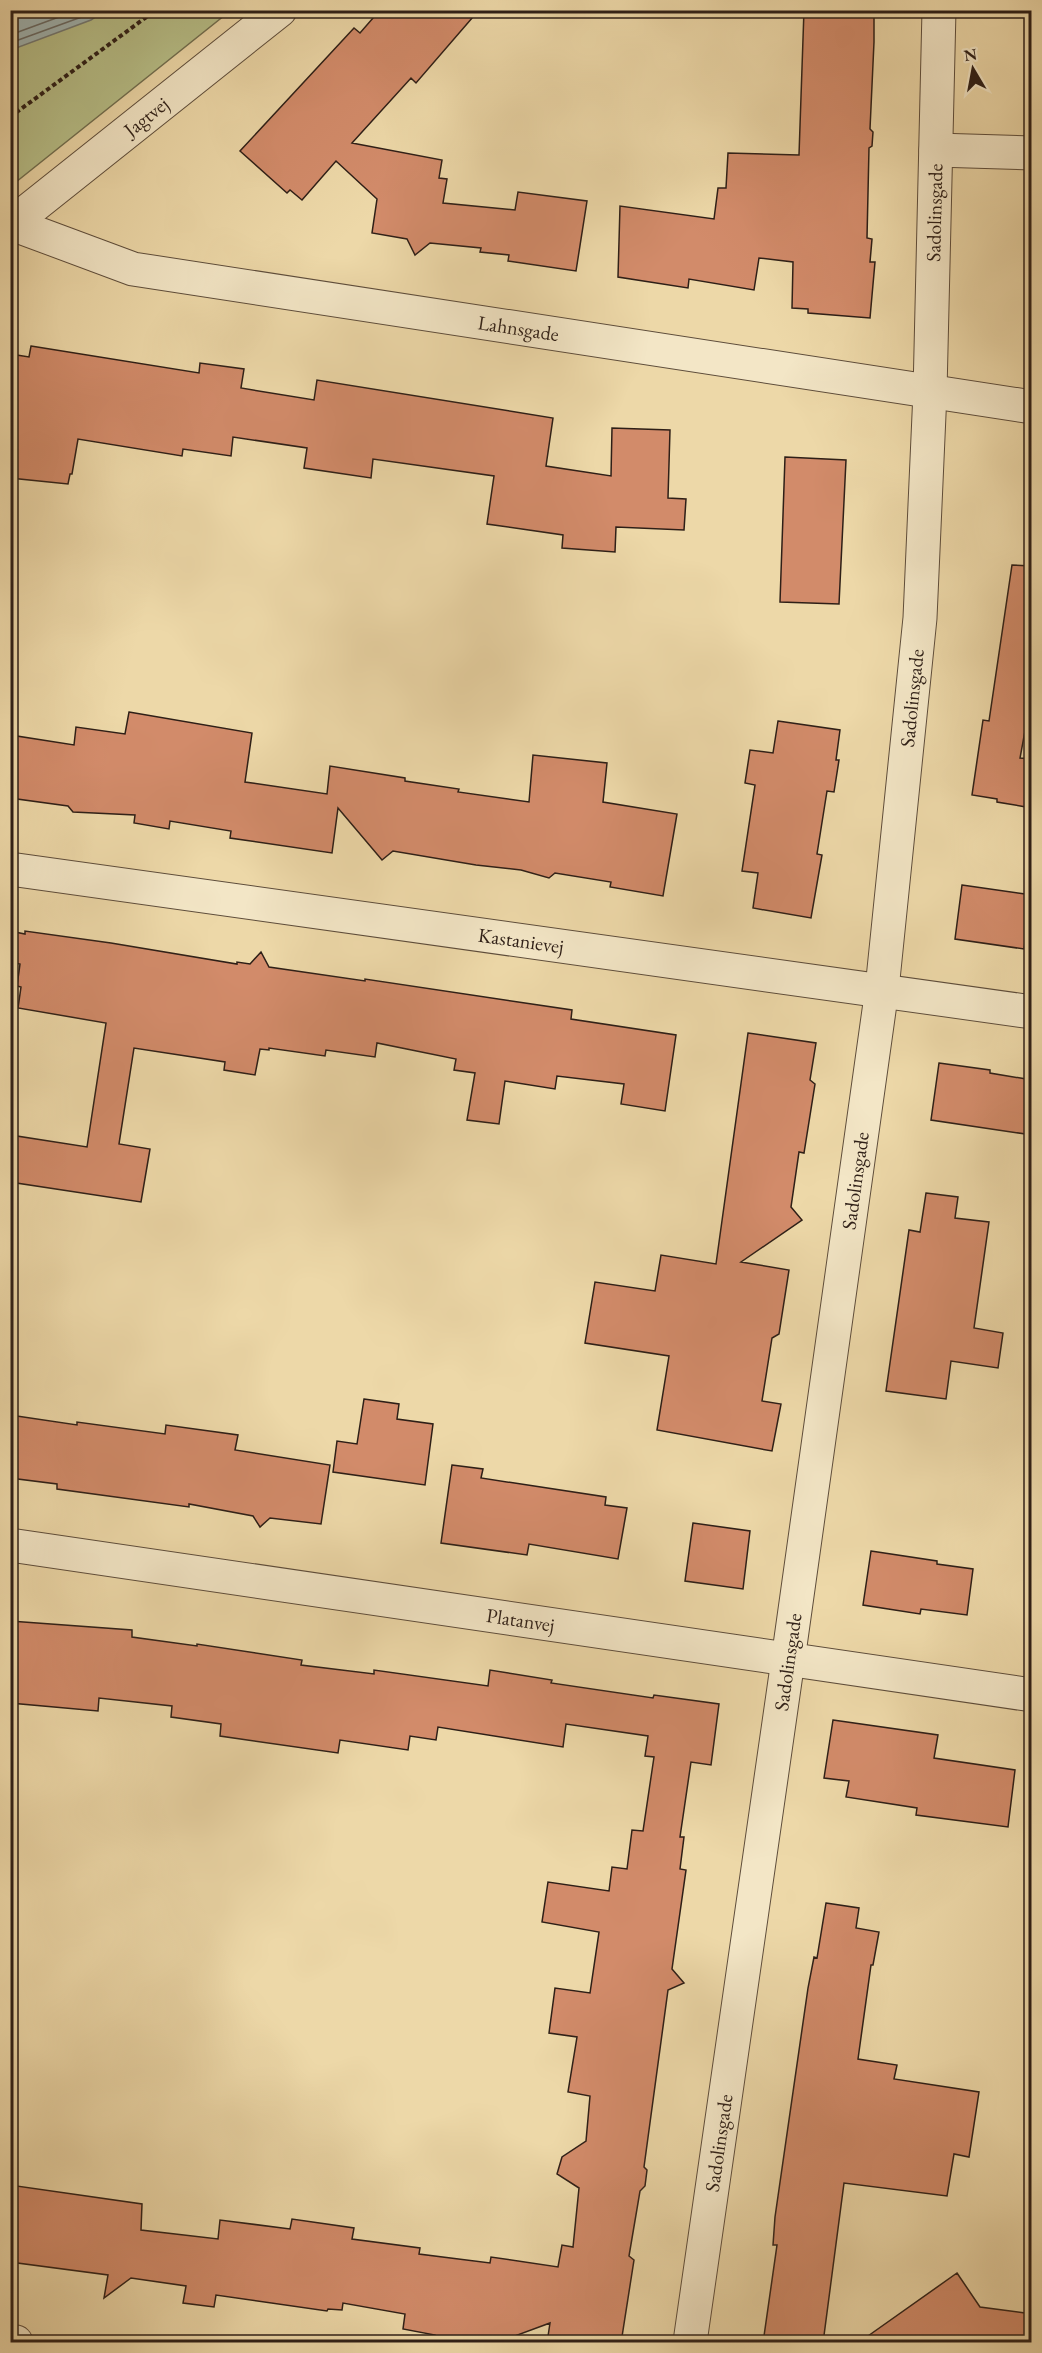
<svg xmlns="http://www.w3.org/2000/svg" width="1042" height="2353" viewBox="0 0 1042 2353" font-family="'EB Garamond',serif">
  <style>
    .green { fill: #b7bf88; stroke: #726f50; stroke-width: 1.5 }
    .water { fill: #a0b6b5; stroke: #727a76; stroke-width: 1.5 }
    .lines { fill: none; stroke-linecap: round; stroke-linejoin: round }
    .shore { stroke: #676a66; stroke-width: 1.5 }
    .building { fill: #d28b6a; stroke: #2e1f17; stroke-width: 1.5 }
    .minor-casing { stroke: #5e4d3b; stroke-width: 35 }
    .path { stroke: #2e1f17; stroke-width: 4; stroke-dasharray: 4.5 3; stroke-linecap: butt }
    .minor { stroke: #f3e6c6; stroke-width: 33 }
    .labels { text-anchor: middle; stroke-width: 6; stroke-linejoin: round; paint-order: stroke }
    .street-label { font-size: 20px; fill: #2e1f17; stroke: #f3e6c6 }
  </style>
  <rect width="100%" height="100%" fill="#edd8a8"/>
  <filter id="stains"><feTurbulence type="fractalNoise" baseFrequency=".00333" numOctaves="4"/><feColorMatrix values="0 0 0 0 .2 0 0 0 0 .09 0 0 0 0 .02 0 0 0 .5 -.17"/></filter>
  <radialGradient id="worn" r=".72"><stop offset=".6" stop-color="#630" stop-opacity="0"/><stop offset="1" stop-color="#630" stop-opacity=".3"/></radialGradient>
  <!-- green -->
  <path class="green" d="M11,11H230L11,186Z"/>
  <!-- water -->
  <path class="water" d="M11,10H104V11L91,20L11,50Z"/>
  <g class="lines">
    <!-- shore -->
    <path class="shore" d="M10,35L78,10
      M10,43L87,15L94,10"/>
  </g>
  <!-- building -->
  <path class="building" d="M380,10H479L416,83L411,78L352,143L442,160L439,178L447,179L443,203L515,210L518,192L587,201L576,271L508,261L509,255L480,252L481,248L430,243L415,255L407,239L372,233L377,199L336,161L302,200L290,190L287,193L240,151L354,28L360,33Z
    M804,10H874V42L870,129L873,132L872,146L869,148L867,238L872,239L870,262H875L870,318L808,313V309L792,308L793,262L759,258L754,290L689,279L688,288L618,277L620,206L714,219L718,188H726L728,153L799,155Z
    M31,346L199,373L200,363L244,369L241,388L314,400L317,380L553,418L546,466L611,476L612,428L670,430L668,498L686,499L684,530L616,527L615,552L562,548L563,535L487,524L494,476L373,459L371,478L304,468L307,448L233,437L231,456L183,449L182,456L78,439L72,474H70L68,484L10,478V354L29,357Z
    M785,457L846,460L839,604L780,602Z
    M1012,565L1032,566V693L1020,758L1032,759V808L997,802V799L972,795L983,720L989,721Z
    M129,712L252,733L245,782L327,794L330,766L405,778V781L459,789L458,792L529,802L533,755L607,763L603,802L677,814L663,896L610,887L611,882L555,873L549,878L521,870L476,865L393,851L382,860L338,808L332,853L230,838L231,831L170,821L169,829L134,823L135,815L73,812L68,806L10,798V735L74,745L76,727L125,734Z
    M778,721L840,730L836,760H839L834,792L827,791L817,854L822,855L811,918L753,908L758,873L742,871L755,785L745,783L750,750L773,753Z
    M962,885L1032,895L1024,949L955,939Z
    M10,931L25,934V931L111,943L237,964V962L250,964L261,952L269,967L365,981V979L572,1010L571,1019L676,1035L665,1111L621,1104L624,1084L557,1076L555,1089L505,1081L499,1124L467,1120L475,1073L454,1070L456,1059L377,1043L375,1057L326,1050L325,1056L269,1048V1050L260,1049L255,1075L224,1070L225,1062L134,1048L119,1144L150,1149L141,1202L10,1182V1135L87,1147L106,1023L18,1008L21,987L17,986L20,964L10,962Z
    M748,1033L816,1043L810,1080L815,1084L804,1153L799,1152L791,1207L802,1220L741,1262L789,1270L779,1334L772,1338L762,1401L781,1404L772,1451L657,1430L669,1356L585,1343L595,1282L655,1291L661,1255L716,1264Z
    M939,1063L990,1070V1073L1032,1080V1135L931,1120Z
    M926,1193L958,1197L955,1218L989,1222L974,1328L1003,1333L998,1368L951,1361L946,1399L886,1391L909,1230L920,1232Z
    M364,1399L399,1404L397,1419L433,1424L425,1485L333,1472L337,1441L357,1444Z
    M10,1415L77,1425V1422L165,1434L166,1425L238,1435L235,1450L330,1465L321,1524L270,1518L260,1527L253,1516L189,1504V1507L57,1489V1484L10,1478Z
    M452,1465L483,1469L481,1478L606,1497L605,1505L627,1508L618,1559L529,1544L527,1555L441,1543Z
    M693,1523L750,1531L743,1589L685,1581Z
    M871,1551L937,1561V1564L973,1569L967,1615L921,1609L920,1614L863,1605Z
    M10,1621L132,1630V1637L197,1646V1644L302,1660L301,1665L374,1674V1670L488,1686L490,1670L552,1680L551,1683L653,1698L654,1695L719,1704L711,1765L691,1762L680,1837H684L680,1869L686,1870L672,1969L684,1983L668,1990L644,2167L647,2170L645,2186L640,2191L629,2256L634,2260L621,2343H547L550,2323L496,2343H434L435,2335L403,2329L405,2314L343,2303L342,2310L328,2309L327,2311L216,2295L214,2307L183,2303L186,2286L131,2278L104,2298L108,2275L10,2262V2185L142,2204L141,2230L218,2239L220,2220L290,2229L292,2219L354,2228L352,2239L420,2248L419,2254L490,2263L491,2257L558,2267L562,2245L573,2247L579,2188L557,2174L562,2157L586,2141L590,2096L568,2092L577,2037L549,2033L555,1988L590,1993L599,1932L542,1922L548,1882L609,1891L612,1867L627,1869L632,1830L643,1831L654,1757L645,1756L648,1736L566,1724L563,1747L438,1727L436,1740L410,1736L408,1750L340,1740L338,1753L220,1736L221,1724L171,1717L172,1706L99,1698L98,1711L10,1703L15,1662L10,1661Z
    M833,1720L938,1735L934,1758L1015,1770L1008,1827L916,1815L917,1808L846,1797L849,1781L824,1778Z
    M826,1903L859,1908L856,1928L879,1932L873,1965H871L858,2059L897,2065L894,2079L979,2092L969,2157L954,2154L947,2196L844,2183L823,2343H763L777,2245H773L775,2217L808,1988L814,1957L817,1958Z
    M957,2273L980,2307L1032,2314V2343H910L868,2336Z"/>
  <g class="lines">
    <defs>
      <g id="minor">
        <path d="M936,150L1032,153"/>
        <path id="s1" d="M12,224L133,269L1032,407"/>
        <path id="s2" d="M10,225L280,10"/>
        <path id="s3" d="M10,869L1032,1012"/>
        <path id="s4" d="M10,1545L1032,1695"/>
        <path d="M10,2342H16"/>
        <path id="s5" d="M690,2342L788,1660L882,989L920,618L930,392L939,10"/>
      </g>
    </defs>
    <!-- minor casing -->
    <use href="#minor" class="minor-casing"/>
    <!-- path -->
    <path class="path" d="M10,117L156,10"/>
    <!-- minor -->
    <use href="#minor" class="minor"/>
  </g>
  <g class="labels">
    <!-- street labels -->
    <g class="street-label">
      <text dy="7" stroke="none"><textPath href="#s2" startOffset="174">Jagtvej</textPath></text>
      <text dy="7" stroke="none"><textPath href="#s5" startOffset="2145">Sadolinsgade</textPath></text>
      <text dy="7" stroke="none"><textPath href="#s1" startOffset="519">Lahnsgade</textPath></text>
      <text dy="7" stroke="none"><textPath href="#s5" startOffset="1659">Sadolinsgade</textPath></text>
      <text dy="7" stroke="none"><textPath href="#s3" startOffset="516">Kastanievej</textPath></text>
      <text dy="7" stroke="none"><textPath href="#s5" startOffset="1173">Sadolinsgade</textPath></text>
      <text dy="7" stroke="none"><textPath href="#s4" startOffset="516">Platanvej</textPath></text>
      <text dy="7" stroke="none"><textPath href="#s5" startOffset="687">Sadolinsgade</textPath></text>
      <text dy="7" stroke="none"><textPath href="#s5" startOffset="201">Sadolinsgade</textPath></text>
    </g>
  </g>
  <!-- margin -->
  <rect width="1042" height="2353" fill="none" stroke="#edd8a8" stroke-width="36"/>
  <rect x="12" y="12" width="1018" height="2329" fill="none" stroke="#2e1f17" stroke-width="3"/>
  <rect x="18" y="18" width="1006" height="2317" fill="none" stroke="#2e1f17" stroke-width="1.5"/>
  <!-- north arrow -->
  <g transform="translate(973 69) rotate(350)" stroke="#f3e6c6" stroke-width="4.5" paint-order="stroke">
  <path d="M0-4.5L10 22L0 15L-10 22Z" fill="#2e1f17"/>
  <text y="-9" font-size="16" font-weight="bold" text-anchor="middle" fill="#2e1f17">N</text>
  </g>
  <rect width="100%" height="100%" filter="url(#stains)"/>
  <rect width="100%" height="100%" fill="url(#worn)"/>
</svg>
